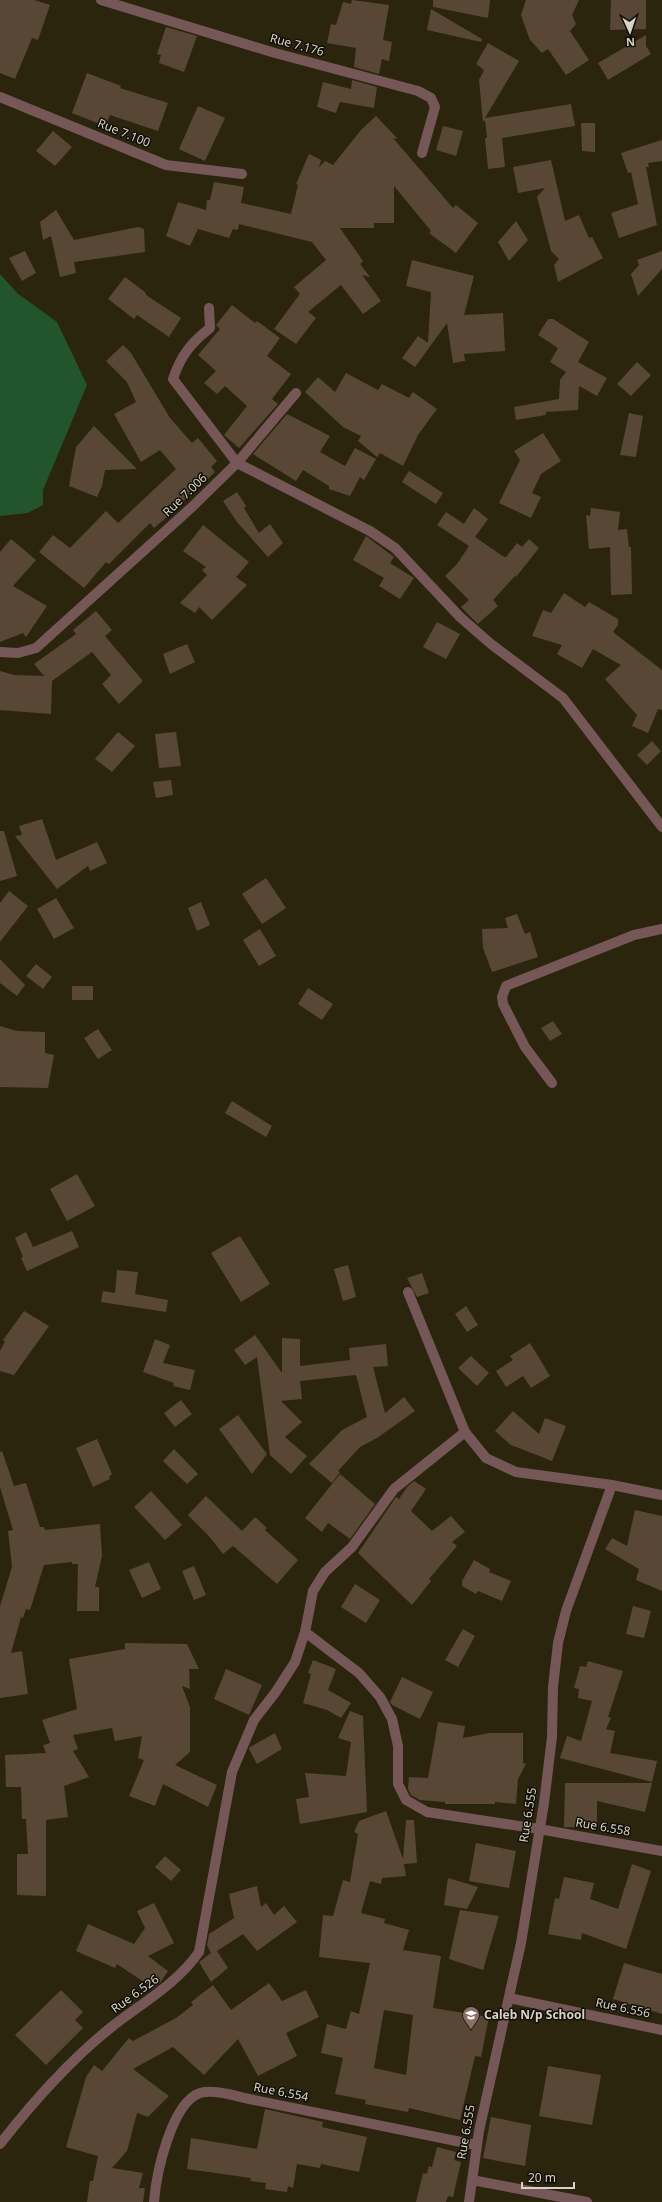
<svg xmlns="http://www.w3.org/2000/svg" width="662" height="2202" viewBox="0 0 662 2202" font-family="'Noto Sans',sans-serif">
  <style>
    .green { fill: #22552c }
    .building { fill: #584734; fill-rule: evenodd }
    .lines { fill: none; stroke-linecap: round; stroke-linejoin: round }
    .minor { stroke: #765757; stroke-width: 10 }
    .labels { text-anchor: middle; stroke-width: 3; stroke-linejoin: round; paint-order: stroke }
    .street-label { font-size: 12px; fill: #d7d3c6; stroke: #110e06 }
    .poi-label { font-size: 12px; font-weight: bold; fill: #d7d3c6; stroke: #110e06; text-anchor: start }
  </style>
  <rect width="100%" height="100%" fill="#2c250e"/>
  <!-- green -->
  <path class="green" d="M0,274L17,293L57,322L87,385L43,490V505L28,513L0,516Z"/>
  <!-- building -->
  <path class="building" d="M0,0H34L50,5L38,40L32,38L15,79L0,73Z
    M352,0L389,5L383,40L392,42L389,61L382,59L379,74L354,67L356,48L327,43L331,24L336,25L343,2L351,4Z
    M433,0H490L488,18L433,7Z
    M526,0H579L572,15L576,24L570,31L589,60L566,75L548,49L542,53L530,40L521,15Z
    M611,0H646V29L610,30Z
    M431,9L482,39L481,42L427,30Z
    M166,27L197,36L184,72L159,63L161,55L157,54Z
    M646,35V46L651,54L608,80L598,63Z
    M488,43L519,61L485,118L571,104L575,126L502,138L505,167L488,169L485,138H487L485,120L483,122L479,80L484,70L476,64Z
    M87,73L121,86L120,88L168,103L158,131L110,115L105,126L72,113Z
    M352,80L377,87L374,108L340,102L336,113L317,107L323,82L351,89Z
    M198,106L225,118L205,161L179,149Z
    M376,116L398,139L393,138L453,208L456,205L478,223L456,253L429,233L431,231L394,186V223H374V228H340L363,261L360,264L370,277L362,275L381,301L363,314L341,285L308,312L316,318L296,344L274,329L300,294L294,287L326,260L312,242L239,224L238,230L233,229L229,238L198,229L190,246L166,236L178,202L206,210L207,200H210L214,182L244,187L241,203L291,214L298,185L296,184L309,154L321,160L319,167L325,161L333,165L361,130Z
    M581,123H595V152L582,151Z
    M443,126L463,131L456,156L436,150Z
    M53,131L72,147L55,166L36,151Z
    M662,140V161L648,163L649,167H646L657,225L619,238L611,213L638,204L631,172L628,173L621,153Z
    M551,160L565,221L579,215L589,238L592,237L603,258L558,282L554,265L559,259L551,251L537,197L545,188L518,193L513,167Z
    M56,210L74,240L138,227L144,229L145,252L74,262L76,273L60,277L51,236L43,240L40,222Z
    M516,221L528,240L509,261L498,242Z
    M25,251L36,273L22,281L9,258Z
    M662,251V269L638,296L631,274L639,265L637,260Z
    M412,260L474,276L464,315L503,313L505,351L464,354L465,361L453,363L447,323L415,367L402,358L418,336L428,343L431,292L406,286Z
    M125,277L145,292L146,295L181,318L169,337L137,315L134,319L108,299Z
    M232,305L255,323L257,321L280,338L267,356L291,374L272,399L278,404L239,448L224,435L247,406L225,386L217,394L204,383L216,371L198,355L220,329L216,325Z
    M548,319H553L589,342L578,362L607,378L597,396L579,386L578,410L546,412V415L516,420L514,407L559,399L560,380L566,372L550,362L558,348L538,335Z
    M123,345L131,353L170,418L192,443L198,438L217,461L211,467L215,472L195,491L194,489L176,509L154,528L150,523L109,564L106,562L84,588L39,552L53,535L70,548L106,511L118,523L176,469L160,450L141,462L114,414L136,402L127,382L106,361Z
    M637,362L651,375L631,396L617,384Z
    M346,373L378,390L382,384L409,398L413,392L437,409L418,435L403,466L380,453L377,457L358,441L361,436L343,427L305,392L318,377L335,392Z
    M629,413L643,416L636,457L620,455Z
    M287,414L330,436L320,452L345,466L355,448L376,459L364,480L360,477L350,496L329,489V486L303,470L296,481L253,454Z
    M94,426L137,469L105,470L102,486L97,497L69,486L76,447Z
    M543,433L561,461L541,474L532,493L541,497L531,518L499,503L520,460L514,451Z
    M409,471L443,493L436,504L402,482Z
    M237,492L246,506L244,508L259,533L270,524L283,543L268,557L237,522L223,501Z
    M474,508L488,519L475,537L504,557H506L517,543L522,547L529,539L539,548L516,577L515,576L493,600L498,606L478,624L461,607L469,600L445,576L457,564L473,540L469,546L437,525L446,512L464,524Z
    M591,508L620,512L618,530L627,529L629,547H631L632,594L611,595L610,547L589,549L586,515L590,516Z
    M203,525L249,562L236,577L247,585L212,620L199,607L195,613L180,603L207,575L202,570L206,567L183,551Z
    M366,536L394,557L390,563L414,578L400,599L379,586L384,578L353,560Z
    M11,539L36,560L13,586L47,606L26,637L23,633L0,642V552Z
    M564,593L585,607L589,602L618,619V625L613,632L662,670V710L658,709L648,733L632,726L637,715L605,679L621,665L593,649L582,668L557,654L562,645L532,636L543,610L551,613Z
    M96,611L112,630L105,636L143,681L119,704L102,684L111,675L92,652L52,681L51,714L0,710V671L14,675L44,676L34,664L76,634L73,630Z
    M437,622L460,634L446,659L423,647Z
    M187,644L195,662L170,674L163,654Z
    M118,732L135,746L112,772L95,759Z
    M176,732L181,766L159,768L155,734Z
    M652,741L661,751L647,765L637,755Z
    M171,780L173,795L156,798L153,782Z
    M42,819L56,860L97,842L107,863L90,871L88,866L57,889L15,836L22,835L19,826Z
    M0,831H4L17,876L0,881Z
    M266,878L286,908L262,924L242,894Z
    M9,891L28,906L0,942V903Z
    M56,898L74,928L54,939L37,909Z
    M201,902L210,925L197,931L188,908Z
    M517,914L525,934L530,932L538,957L492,972L483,948L482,929L508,928L505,918Z
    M260,929L276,956L259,966L243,940Z
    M0,959L25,985L17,996L0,983Z
    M36,964L52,977L43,989L26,976Z
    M72,986H93V1000H72Z
    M308,988L333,1004L322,1020L298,1004Z
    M553,1021L562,1034L550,1041L541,1028Z
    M0,1026L17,1031L45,1032V1053L54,1055L48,1088L0,1087Z
    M98,1029L112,1050L98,1059L84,1038Z
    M232,1101L272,1126L266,1137L225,1113Z
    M77,1174L95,1206L67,1221L50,1189Z
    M72,1231L79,1247L27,1271L21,1258L23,1257L15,1238L26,1232L33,1247Z
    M240,1236L270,1284L241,1302L211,1253Z
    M348,1265L356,1297L343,1301L334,1269Z
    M117,1270L138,1272L135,1294L168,1300L166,1312L101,1302L103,1291L115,1293Z
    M422,1273L429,1293L417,1297L407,1278Z
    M466,1306L478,1325L467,1332L455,1314Z
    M24,1311L49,1326L14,1375L0,1371V1351L5,1342L3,1340Z
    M255,1335L282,1373V1338L300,1339V1366L350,1360L349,1348L386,1344L388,1366L373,1367L385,1413L404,1397L415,1411L377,1438L360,1447L338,1471L340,1472L332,1483L309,1464L342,1430L367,1417L356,1375L300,1381L302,1399L281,1401L302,1422L285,1437L307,1456L291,1474L270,1455L257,1357L245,1365L234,1350Z
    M155,1339L170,1345L163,1363L195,1370L190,1390L173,1386L174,1383L143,1372Z
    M530,1343L550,1376L531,1388L523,1376L506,1387L496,1371L513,1360L510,1356Z
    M471,1356L489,1373L477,1386L458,1368Z
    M181,1400L192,1414L175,1427L164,1413Z
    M513,1411L539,1434L545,1418L566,1426L552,1461L511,1445L495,1431Z
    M238,1415L267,1454L252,1474L219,1429Z
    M97,1439L112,1474L109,1477L110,1479L93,1487L76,1448Z
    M174,1449L198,1474L187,1484L163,1461Z
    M2,1451L14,1486L26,1483L40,1527H44L45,1530L100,1524L102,1556L95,1587H99V1611H77L78,1564H72V1562L44,1565L30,1610L26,1609L23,1618L21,1617L11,1653L22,1651L28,1694L0,1698V1606L12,1567L8,1531L13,1530L0,1487V1452Z
    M340,1474L375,1504L350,1539L328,1523L322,1532L305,1518Z
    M414,1481L426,1489L411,1511L432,1531L451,1516L465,1532L452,1542L457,1546L429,1579L431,1581L412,1605L358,1553L396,1497L399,1499L407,1487Z
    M151,1491L182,1525L165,1540L134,1507Z
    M206,1496L242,1531L255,1517L267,1528L265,1530L298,1560L277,1584L233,1546L223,1554L208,1535L188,1515Z
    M635,1510L662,1516V1591L636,1580L639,1569L605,1549L612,1538L627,1546Z
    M474,1560L490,1569L489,1572L511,1581L502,1601L478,1591L476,1594L462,1586V1581Z
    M149,1562L161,1589L142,1598L129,1570Z
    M194,1566L206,1595L194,1600L182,1571Z
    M355,1584L380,1600L366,1623L341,1607Z
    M633,1606L651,1611L644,1638L626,1634Z
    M463,1629L475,1636L458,1667L445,1660Z
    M125,1643L187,1644L199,1669H189L190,1689L182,1686L190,1707V1752L175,1765L217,1785L208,1807L163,1784L155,1806L129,1796L144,1760L138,1758L142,1736L115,1741L112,1728L73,1735L78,1749L73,1751L89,1777L64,1786L68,1817L46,1820V1896L17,1895V1854H28L26,1819H22L21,1787H6L5,1755L46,1753L43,1745L50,1743L42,1720L77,1709L69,1659L125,1649Z
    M313,1660L336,1669L328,1690L351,1703L341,1718L327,1710L303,1703L311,1674L308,1673Z
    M588,1661L623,1671L608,1717L611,1718L606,1729L615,1731L610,1753L657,1761L652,1782L560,1758L567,1736L581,1741L592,1701L578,1698L579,1689L574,1688L580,1666L586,1667Z
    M226,1669L262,1685L249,1715L214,1699Z
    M402,1677L433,1692L420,1719L392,1705L390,1702Z
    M350,1711L363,1716L367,1812L300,1824L296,1799L309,1797L305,1773L346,1776L351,1742L338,1738Z
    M438,1722L465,1726L463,1738L490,1733H523V1763L526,1764L518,1779L516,1804L495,1802V1804H445V1802L420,1800L411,1795L408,1789L409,1777L428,1778Z
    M275,1733L282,1749L257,1764L249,1749L250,1747Z
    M565,1783H652L645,1812L597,1801V1828L564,1827Z
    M386,1811L403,1859L406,1820H414L417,1863L404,1864L406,1876L382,1878L381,1884L370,1881L361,1913L385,1919L384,1923L409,1930L403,1950L441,1956L433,2008L489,2017L481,2057L475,2056L460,2120L409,2108L408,2112L365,2104L366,2100L335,2094L343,2058L321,2053L327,2024L346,2029L351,2011L359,2014L370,1963L319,1957L323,1915L333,1916L343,1880L350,1882L358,1834L354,1832L359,1821ZM384,2010L413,2015L406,2075L374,2068Z
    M476,1843L516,1851L509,1888L469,1881Z
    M165,1856L181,1870L171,1881L155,1867Z
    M632,1864L651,1871L626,1949L582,1933L581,1940L548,1934L555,1898L559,1899L564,1877L594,1883L590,1899L618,1909Z
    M448,1878L478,1887L467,1909L444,1905Z
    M257,1886L261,1907L266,1903L274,1915L284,1906L297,1922L257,1951L243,1934L217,1951L228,1968L211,1982L199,1962L211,1953L207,1945L209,1934L234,1918L229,1894Z
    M154,1903L174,1943L148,1956L168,1971L160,1983L153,1988L117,1964L115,1968L76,1951L88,1924L134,1944L145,1928L137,1911Z
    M460,1910L499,1916L483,1970L449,1959Z
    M624,1963L662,1974V2014L613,1999Z
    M269,1983L282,2001L306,1990L319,2017L286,2033L297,2056L258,2076L238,2039L204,2075L173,2047L133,2069L169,2096L148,2117L137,2113L127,2151L112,2168L143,2173L139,2188H145L143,2202H87L90,2181H93L98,2156L66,2147L86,2077L94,2065L102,2071L129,2038L133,2041L176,2018L193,2005L191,2002L213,1985L231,2010Z
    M61,1990L83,2012L75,2020L83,2028L46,2065L15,2035Z
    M548,2066L601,2075L592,2125L539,2116Z
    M265,2109L323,2122L322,2127L367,2137L359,2172L321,2164L320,2168L297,2164L293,2188L288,2186L287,2192L265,2189L266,2183L250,2181L251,2178L187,2169L191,2138L257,2149Z
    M491,2117L531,2125L525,2166L483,2158Z
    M437,2147L456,2152L454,2160L461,2162L453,2197L448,2196L446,2202H416L423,2173L427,2174L429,2166L432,2167Z"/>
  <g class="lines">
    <!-- minor -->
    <path class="minor" d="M101,0L275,53L418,91L431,98L435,107L422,153
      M0,97L166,165L242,174
      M296,393L237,463L370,531L395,548L460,617L491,644L563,698L662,827
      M0,652L18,653L36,648L192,507L237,463L173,379C181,355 191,343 210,328L209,308
      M552,1083L525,1047L503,1004L502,997L506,986L634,935L662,929
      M408,1292L465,1432L486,1458L516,1472L612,1485
      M305,1632L359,1673L380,1697L392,1719L398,1746V1784L406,1800L427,1812L539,1829L662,1851
      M509,1998L662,2030
      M0,2144C32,2103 68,2062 109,2029C140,2004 176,1985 199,1952L232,1772L254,1720L275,1693L295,1662L305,1632L313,1591L325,1572L352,1547L394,1489L465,1432
      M472,2180L587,2202
      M154,2202C156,2175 171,2103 200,2093C214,2089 235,2096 249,2099L476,2145
      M469,2202L479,2131L521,1943L544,1803L552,1737L553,1687L558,1643L566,1611L612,1485L662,1495"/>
  </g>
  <!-- icons -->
  <defs>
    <symbol id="school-pin" viewBox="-11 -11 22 30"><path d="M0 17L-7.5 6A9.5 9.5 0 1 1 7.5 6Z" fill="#8d6e63" stroke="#110e06"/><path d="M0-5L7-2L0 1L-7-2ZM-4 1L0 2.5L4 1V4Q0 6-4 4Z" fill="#fff"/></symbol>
  </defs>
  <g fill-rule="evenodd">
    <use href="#school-pin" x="461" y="2005" width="20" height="27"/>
  </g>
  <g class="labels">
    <!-- street labels -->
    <g class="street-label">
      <text transform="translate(297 45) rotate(15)" y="4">Rue 7.176</text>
      <text transform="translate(124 133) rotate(22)" y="4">Rue 7.100</text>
      <text transform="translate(185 495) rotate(-44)" y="4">Rue 7.006</text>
      <text transform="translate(528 1815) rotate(-81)" y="4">Rue 6.555</text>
      <text transform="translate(603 1827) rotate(10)" y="4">Rue 6.558</text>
      <text transform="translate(135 1994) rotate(-36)" y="4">Rue 6.526</text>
      <text transform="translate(623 2008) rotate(12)" y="4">Rue 6.556</text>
      <text transform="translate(281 2092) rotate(11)" y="4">Rue 6.554</text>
      <text transform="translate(466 2132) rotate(-80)" y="4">Rue 6.555</text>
    </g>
    <!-- poi labels -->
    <g class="poi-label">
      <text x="484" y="2019">Caleb N/p School</text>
    </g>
  </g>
  <!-- north arrow -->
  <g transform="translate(630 32) rotate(177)" stroke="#110e06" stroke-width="3" paint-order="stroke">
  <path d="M0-3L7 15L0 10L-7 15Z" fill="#d7d3c6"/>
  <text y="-6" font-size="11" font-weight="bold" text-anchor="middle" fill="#d7d3c6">N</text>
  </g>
  <!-- scale -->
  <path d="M522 2182v6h52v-6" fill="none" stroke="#d7d3c6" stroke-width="2"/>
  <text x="528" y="2182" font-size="12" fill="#d7d3c6" stroke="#110e06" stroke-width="3" paint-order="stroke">20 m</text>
</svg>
